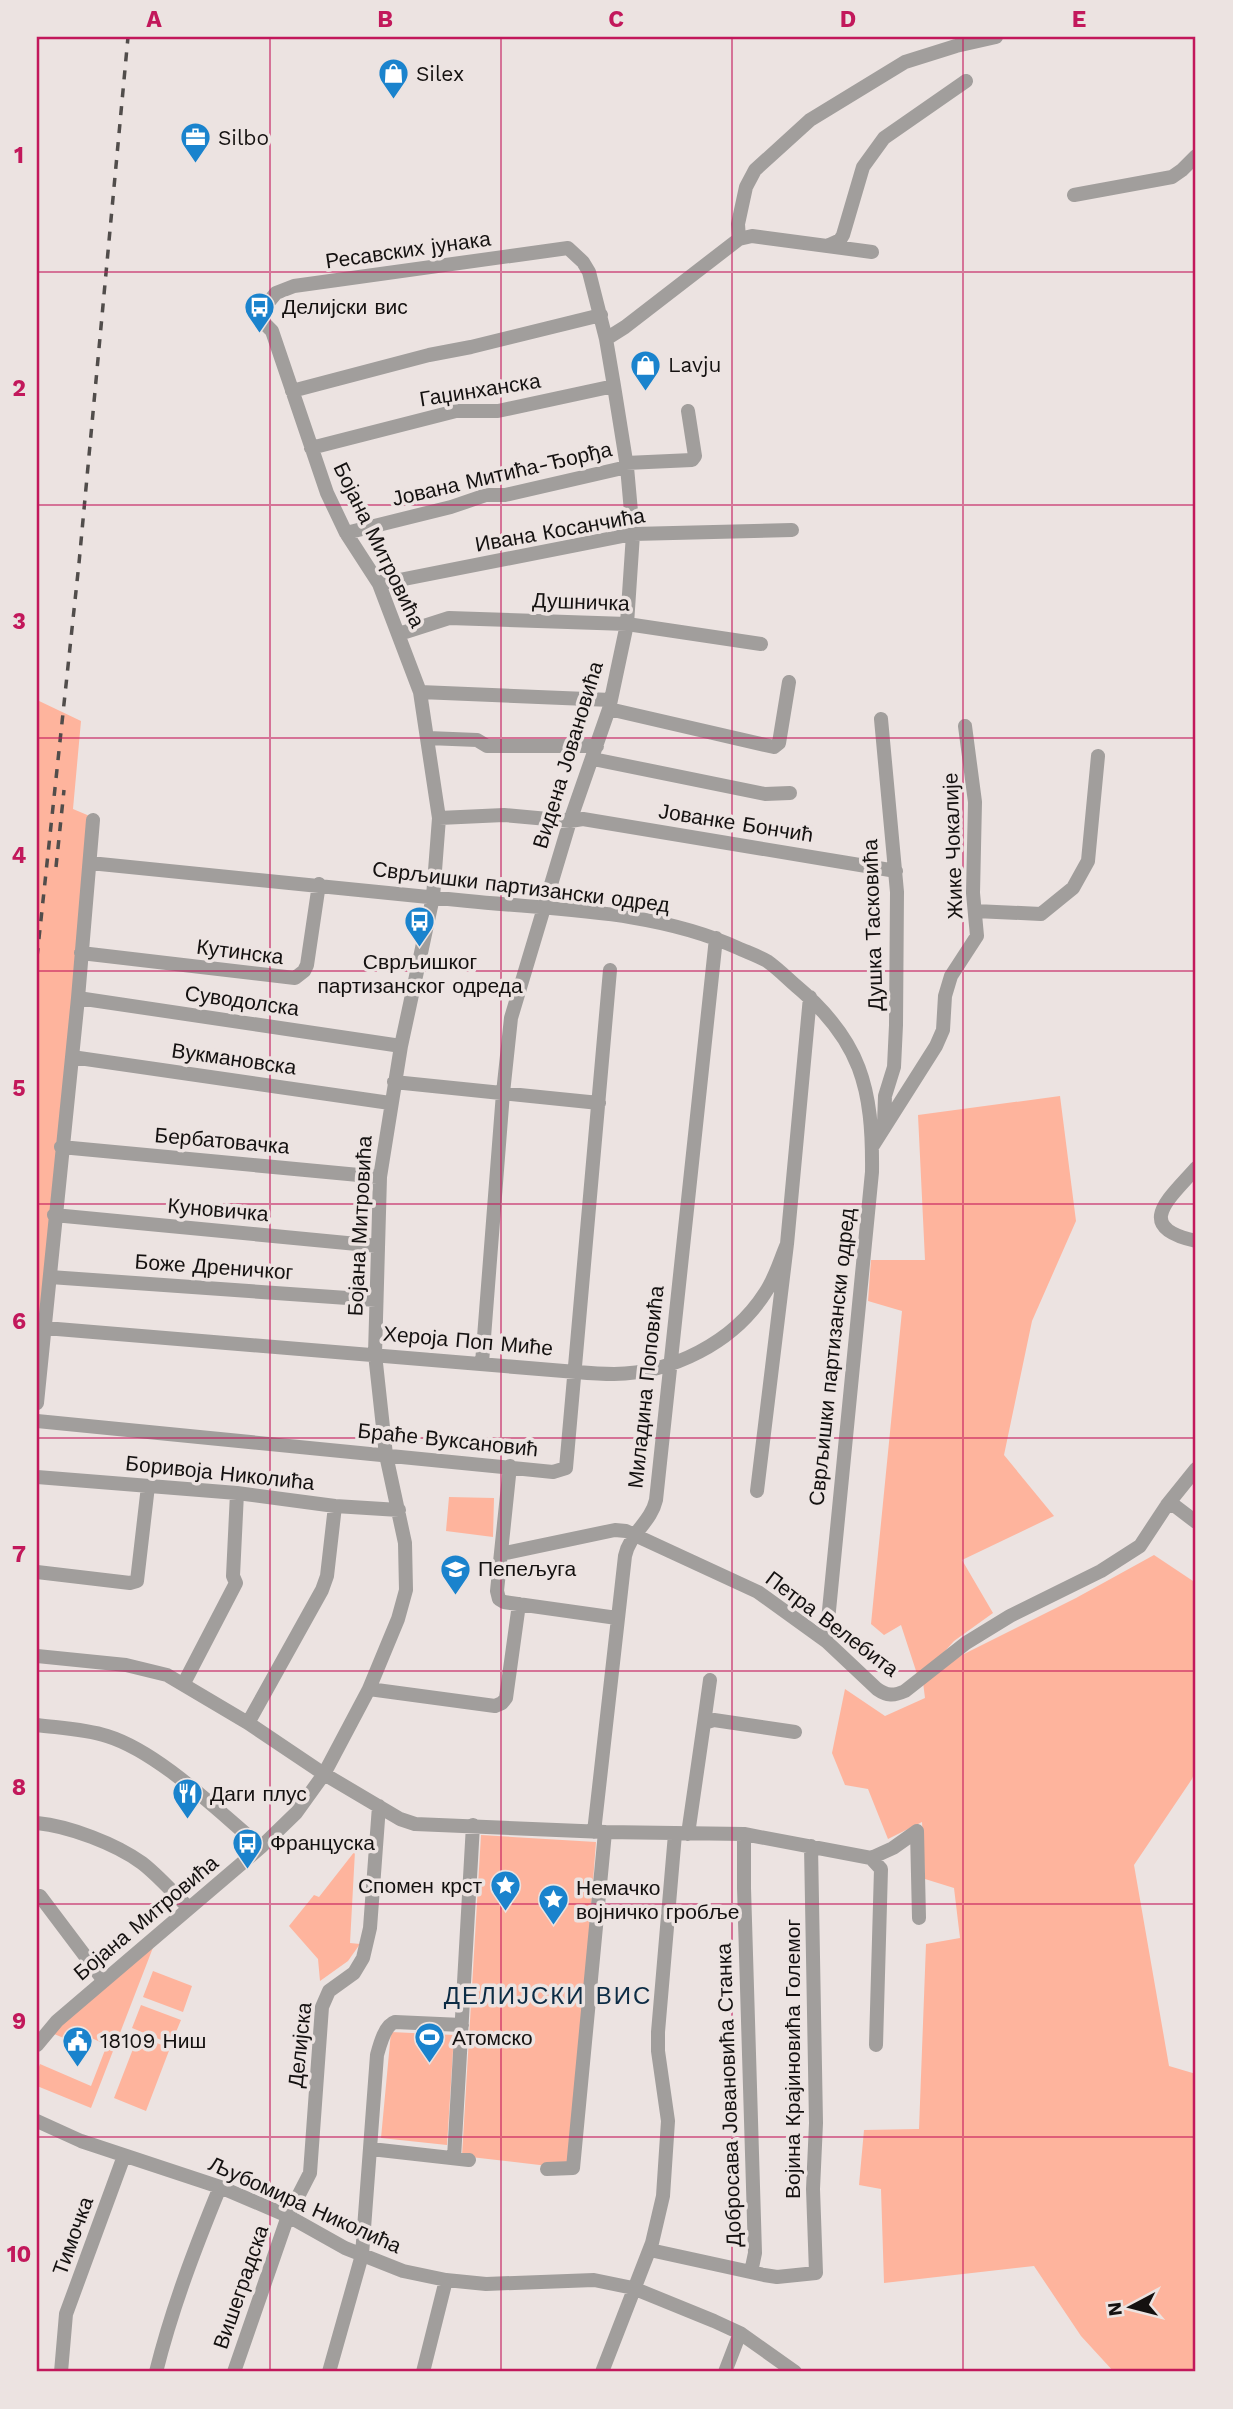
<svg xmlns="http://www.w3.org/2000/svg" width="1233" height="2409" viewBox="0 0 1233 2409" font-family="'Work Sans',sans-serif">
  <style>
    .green { fill: #feb49d }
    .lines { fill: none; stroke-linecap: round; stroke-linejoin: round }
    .minor { stroke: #a19e9c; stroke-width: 14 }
    .rail { stroke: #514d4b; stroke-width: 3.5; stroke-dasharray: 9 9; stroke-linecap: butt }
    .grid { fill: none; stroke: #c2185b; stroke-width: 2; stroke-opacity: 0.55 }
    .labels { text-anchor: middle; stroke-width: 7; stroke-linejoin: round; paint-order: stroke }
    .poi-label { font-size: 21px; fill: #141110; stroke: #ece3e1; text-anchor: start }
    .street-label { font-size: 21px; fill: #141110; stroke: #ece3e1 }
    .quarter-label { font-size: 24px; letter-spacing: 2px; fill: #0c2c45; stroke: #ece3e1 }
    .neatline { fill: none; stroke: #c2185b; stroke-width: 2.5 }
    .grid-label { font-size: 23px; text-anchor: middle; font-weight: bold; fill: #c2185b }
  </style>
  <rect width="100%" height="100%" fill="#ece3e1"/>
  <!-- green -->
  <path class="green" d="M37,700L81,721L73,809L92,817L37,1398Z
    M1060,1096L1076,1221L1032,1321L1004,1455L1054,1516L962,1560L993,1613L954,1641L919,1680L901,1625L884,1635L871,1624L902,1311L868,1301L871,1260H925L918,1115Z
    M449,1497L494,1498L493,1537L446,1531Z
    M1154,1555L1196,1583V1768L1192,1779L1134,1865L1169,2066L1196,2074V2372H1114L1081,2336L1034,2266L884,2283L881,2189L859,2185L864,2130L919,2129L926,1944L960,1938L954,1888L925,1879L922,1822L888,1839L868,1789L845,1785L832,1753L845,1689L885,1716L925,1698L923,1682L962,1655L1076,1598Z
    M481,1835L596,1842L572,2154L566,2163L548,2166L462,2156Z
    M355,1851L350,1943L360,1944L348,1961L320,1981L318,1959L289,1926L314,1895L319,1897Z
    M154,1945L91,2108L37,2086V2072L40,2064L91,2086L107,2045L87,2036L81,2045L54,2034L61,2024Z
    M153,1971L192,1986L183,2012L143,1997Z
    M141,2005L181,2020L171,2044L132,2028Z
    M391,2032L454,2035L447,2145L381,2138Z
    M138,2036L170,2048L146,2111L114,2098Z"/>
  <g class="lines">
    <!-- minor -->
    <path class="minor" d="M1074,195L1172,177L1182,170L1196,156
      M739,239L738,224L746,187L755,170L810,120L905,62L956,46L996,37
      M829,245L840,240L843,235L863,167L884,138L966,81
      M606,339L625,327L739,239L752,236L872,252
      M292,391L429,355L471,347L601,315
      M311,448L456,411H498L614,386
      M626,463L692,460L695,456L688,411
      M346,533L451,507L486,495H505L627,467
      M379,584L633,534L792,530
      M399,634L449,618L627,624L761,644
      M420,692L611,700
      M609,709L774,747L779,743L789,682
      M881,719L897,892L896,1025L894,1067L885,1096L884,1125
      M428,738L477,740L487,746H597
      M593,759L765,794L790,793
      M439,818L504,815L570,821L583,819L896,871
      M90,863C216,875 342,888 468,901C558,910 655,910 738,948C747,952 758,956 767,961C777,968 786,977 795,985C861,1040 873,1088 872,1172L826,1641
      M975,911L1041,914L1073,888L1088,861L1098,756
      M81,953L295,978L304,971L307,965L319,884
      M78,998L401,1046
      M72,1057L390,1103
      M394,1082L599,1103
      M61,1147L380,1177
      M872,1147L936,1046L943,1030L945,996L951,976L977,936L973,893L975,802L965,726
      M1196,1168C1170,1198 1132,1227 1196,1241
      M54,1215L378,1246
      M50,1277L376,1300
      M45,1328L576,1372C588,1373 601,1374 614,1374C672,1373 733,1343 765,1293C775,1279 780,1260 787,1244
      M37,1403L78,998L93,820
      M37,1421L553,1472L566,1468L610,970
      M510,1466L497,1591L499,1599L504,1602L617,1618
      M37,1477L237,1493L335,1506L399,1510
      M757,1491L787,1244L810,997
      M1167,1505L1175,1506L1196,1522
      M501,1554L615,1530L626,1531L758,1592L826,1641L877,1689C887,1696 894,1696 905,1691L966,1643L1010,1616L1101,1571L1140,1546L1167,1505L1196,1469
      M37,1572L130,1583L137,1581L148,1486
      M37,1656L126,1665L167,1675L248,1723L324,1774L400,1819L415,1824L605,1832L744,1834L871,1858L881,1869L876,2045
      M184,1683L236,1583L233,1576L237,1493
      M369,1689L495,1706L502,1703L506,1698L519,1604
      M248,1723L322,1590L327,1576L335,1506
      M704,1723L710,1680
      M37,1725C60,1728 85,1729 107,1736C159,1752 219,1812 261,1847
      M37,1823C69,1826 116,1844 142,1863C159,1876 174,1894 189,1908
      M594,1832L625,1556C630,1533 651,1522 656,1500L716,938
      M688,1834L704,1723L714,1720L795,1732
      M744,1834V1888L755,2253L751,2272
      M871,1858L893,1848L917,1831L919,1918
      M40,1896L104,1981
      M37,2045L57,2021L261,1847L296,1813L324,1774L369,1689L398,1619L406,1590L405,1543L386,1455L375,1354L380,1177L401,1046L433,897L439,818L420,692L379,584L346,533L327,493L272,331L257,316L276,293L294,286L568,248L583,262L589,272L606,339L614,386L627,467L633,534L627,624L609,709L570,821L511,1018L503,1093L482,1363
      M37,2121L81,2141L220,2187L288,2216L345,2248L403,2271L446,2280L486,2284L594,2280L633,2288L714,2321L740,2333L795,2372
      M371,2149L469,2160
      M454,2158L473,1825
      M547,2169L573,2168L605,1832
      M650,2250L764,2275L777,2277L816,2273L813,2189L816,2123L811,1846
      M61,2372L66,2314L124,2156
      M156,2372C172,2308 195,2248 220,2187
      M234,2372L288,2216L310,2173L322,2007L329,1991L354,1973L363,1958L370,1928L379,1806
      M329,2372L362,2255L377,2055C380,2044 385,2025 395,2022L462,2025
      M423,2372L446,2280
      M602,2372L652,2243L663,2196L668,2121L658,2051V2032L675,1834
      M725,2372L740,2333"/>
    <!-- rail -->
    <path class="rail" d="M56,867L64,790
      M37,957L79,563L128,37"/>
  </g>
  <!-- grid -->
  <path class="grid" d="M270,37V2372M501,37V2372M732,37V2372M963,37V2372M37,272H1196M37,505H1196M37,738H1196M37,971H1196M37,1204H1196M37,1438H1196M37,1671H1196M37,1904H1196M37,2137H1196"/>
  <!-- icons -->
  <defs>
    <symbol id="shop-pin" viewBox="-11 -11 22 30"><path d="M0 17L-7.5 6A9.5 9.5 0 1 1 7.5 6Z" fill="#1a83cd" stroke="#ece3e1"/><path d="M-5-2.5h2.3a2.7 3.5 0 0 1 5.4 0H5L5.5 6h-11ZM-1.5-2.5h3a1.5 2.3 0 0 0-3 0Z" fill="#fff"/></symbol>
    <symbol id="office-pin" viewBox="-11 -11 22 30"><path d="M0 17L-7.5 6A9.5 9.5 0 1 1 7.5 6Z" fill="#1a83cd" stroke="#ece3e1"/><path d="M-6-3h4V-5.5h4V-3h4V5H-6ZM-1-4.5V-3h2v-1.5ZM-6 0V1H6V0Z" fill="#fff"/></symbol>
    <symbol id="bus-pin" viewBox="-11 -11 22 30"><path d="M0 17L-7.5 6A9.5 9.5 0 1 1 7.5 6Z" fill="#1a83cd" stroke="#ece3e1"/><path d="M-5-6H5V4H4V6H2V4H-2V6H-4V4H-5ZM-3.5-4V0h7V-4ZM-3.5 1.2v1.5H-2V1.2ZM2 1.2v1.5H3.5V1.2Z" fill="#fff"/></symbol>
    <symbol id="school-pin" viewBox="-11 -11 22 30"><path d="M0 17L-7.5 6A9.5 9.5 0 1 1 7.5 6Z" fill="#1a83cd" stroke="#ece3e1"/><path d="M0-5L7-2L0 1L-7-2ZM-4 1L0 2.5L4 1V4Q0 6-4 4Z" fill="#fff"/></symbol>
    <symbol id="restaurant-pin" viewBox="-11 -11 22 30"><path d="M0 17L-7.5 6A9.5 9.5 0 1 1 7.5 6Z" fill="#1a83cd" stroke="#ece3e1"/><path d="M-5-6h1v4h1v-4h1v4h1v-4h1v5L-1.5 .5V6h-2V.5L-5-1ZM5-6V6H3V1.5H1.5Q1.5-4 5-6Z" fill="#fff"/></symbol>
    <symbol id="sight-pin" viewBox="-11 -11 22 30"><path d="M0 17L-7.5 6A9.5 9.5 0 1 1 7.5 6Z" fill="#1a83cd" stroke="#ece3e1"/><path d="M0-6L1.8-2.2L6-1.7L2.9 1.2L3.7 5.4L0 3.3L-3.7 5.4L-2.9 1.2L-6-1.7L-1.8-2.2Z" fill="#fff"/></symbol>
    <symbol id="stadium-pin" viewBox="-11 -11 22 30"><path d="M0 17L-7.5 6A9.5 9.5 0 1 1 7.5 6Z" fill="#1a83cd" stroke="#ece3e1"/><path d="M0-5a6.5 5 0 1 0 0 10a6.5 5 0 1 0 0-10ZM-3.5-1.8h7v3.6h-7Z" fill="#fff"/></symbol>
    <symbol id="civic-pin" viewBox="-11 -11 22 30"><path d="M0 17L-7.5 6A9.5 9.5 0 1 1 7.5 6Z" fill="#1a83cd" stroke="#ece3e1"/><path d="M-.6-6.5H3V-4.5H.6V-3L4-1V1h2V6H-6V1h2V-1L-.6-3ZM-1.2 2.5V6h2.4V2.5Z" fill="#fff"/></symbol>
  </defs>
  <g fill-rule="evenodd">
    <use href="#shop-pin" x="376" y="56" width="35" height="47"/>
    <use href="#office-pin" x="178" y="120" width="35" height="47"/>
    <use href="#bus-pin" x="242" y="290" width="35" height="47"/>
    <use href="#shop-pin" x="628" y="348" width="35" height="47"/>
    <use href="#bus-pin" x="402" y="904" width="35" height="47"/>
    <use href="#school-pin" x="438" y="1552" width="35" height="47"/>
    <use href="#restaurant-pin" x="170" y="1776" width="35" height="47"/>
    <use href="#bus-pin" x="230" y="1826" width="35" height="47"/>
    <use href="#sight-pin" x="488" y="1868" width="35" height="47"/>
    <use href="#sight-pin" x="536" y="1882" width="35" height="47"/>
    <use href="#stadium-pin" x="412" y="2020" width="35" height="47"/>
    <use href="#civic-pin" x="60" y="2024" width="35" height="47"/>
  </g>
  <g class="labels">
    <!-- poi labels -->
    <g class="poi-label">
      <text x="416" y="81">Silex</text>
      <text x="218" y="145">Silbo</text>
      <text x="282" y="314">Делијски вис</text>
      <text x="668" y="372">Lavju</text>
      <text x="420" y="969" text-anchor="middle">Сврљишког<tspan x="420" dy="24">партизанског одреда</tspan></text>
      <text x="478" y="1576">Пепељуга</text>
      <text x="210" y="1801">Даги плус</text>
      <text x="270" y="1850">Француска</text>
      <text x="482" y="1893" text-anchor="end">Спомен крст</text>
      <text x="576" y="1895">Немачко<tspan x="576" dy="24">војничко гробље</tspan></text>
      <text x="452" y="2045">Атомско</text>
      <text x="100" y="2048">18109 Ниш</text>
    </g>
    <!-- street labels -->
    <g class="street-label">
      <text transform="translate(408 250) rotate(-8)" y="7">Ресавских јунака</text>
      <text transform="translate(480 390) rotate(-9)" y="7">Гаџинханска</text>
      <text transform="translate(502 474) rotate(-13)" y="7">Јована Митића-Ђорђа</text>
      <text transform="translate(560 530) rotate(-10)" y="7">Ивана Косанчића</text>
      <text transform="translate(379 545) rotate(64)" y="7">Бојана Митровића</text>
      <text transform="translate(581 602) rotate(2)" y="7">Душничка</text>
      <text transform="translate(568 755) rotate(-73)" y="7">Видена Јовановића</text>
      <text transform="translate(736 823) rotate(9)" y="7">Јованке Бончић</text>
      <text transform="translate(953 846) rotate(-92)" y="7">Жике Чокалије</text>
      <text transform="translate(521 887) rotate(7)" y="7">Сврљишки партизански одред</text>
      <text transform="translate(873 925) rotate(-92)" y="7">Душка Тасковића</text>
      <text transform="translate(240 952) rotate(7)" y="7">Кутинска</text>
      <text transform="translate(242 1001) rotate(8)" y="7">Суводолска</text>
      <text transform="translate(234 1059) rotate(8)" y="7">Вукмановска</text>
      <text transform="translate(222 1141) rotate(5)" y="7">Бербатовачка</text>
      <text transform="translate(218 1210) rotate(5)" y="7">Куновичка</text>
      <text transform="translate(360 1226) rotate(-87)" y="7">Бојана Митровића</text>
      <text transform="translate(214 1267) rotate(4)" y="7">Боже Дреничког</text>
      <text transform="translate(468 1341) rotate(5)" y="7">Хероја Поп Миће</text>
      <text transform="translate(832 1357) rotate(-84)" y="7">Сврљишки партизански одред</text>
      <text transform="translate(646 1387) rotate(-84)" y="7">Миладина Поповића</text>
      <text transform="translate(448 1440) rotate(6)" y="7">Браће Вуксановић</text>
      <text transform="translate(220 1473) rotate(6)" y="7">Боривоја Николића</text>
      <text transform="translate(832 1624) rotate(37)" y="7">Петра Велебита</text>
      <text transform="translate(146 1918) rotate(-40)" y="7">Бојана Митровића</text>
      <text transform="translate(300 2045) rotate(-84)" y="7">Делијска</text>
      <text transform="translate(793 2059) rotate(-90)" y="7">Војина Крајиновића Големог</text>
      <text transform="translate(729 2095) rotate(-92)" y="7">Добросава Јовановића Станка</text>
      <text transform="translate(305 2205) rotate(24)" y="7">Љубомира Николића</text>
      <text transform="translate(73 2236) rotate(-70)" y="7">Тимочка</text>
      <text transform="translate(241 2287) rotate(-71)" y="7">Вишеградска</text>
    </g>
    <!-- quarter labels -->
    <g class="quarter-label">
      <text x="548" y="2004">ДЕЛИЈСКИ ВИС</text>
    </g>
  </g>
  <!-- border -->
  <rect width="1233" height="2409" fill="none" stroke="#ece3e1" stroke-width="77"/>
  <!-- north arrow -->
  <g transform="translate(1131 2307) rotate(263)" stroke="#ece3e1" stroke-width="5" paint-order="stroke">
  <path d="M0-5L12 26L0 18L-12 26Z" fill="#141110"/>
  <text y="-10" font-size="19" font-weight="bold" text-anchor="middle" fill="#141110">N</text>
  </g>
  <rect x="38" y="38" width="1156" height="2332" class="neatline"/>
  <g class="grid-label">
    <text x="154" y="27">A</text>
    <text x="385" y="27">B</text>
    <text x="616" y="27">C</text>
    <text x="848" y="27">D</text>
    <text x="1079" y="27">E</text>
    <text x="19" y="163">1</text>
    <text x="19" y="396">2</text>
    <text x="19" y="629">3</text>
    <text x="19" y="863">4</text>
    <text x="19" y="1096">5</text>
    <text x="19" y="1329">6</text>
    <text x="19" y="1562">7</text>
    <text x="19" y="1795">8</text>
    <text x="19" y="2029">9</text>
    <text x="19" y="2262">10</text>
  </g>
</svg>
